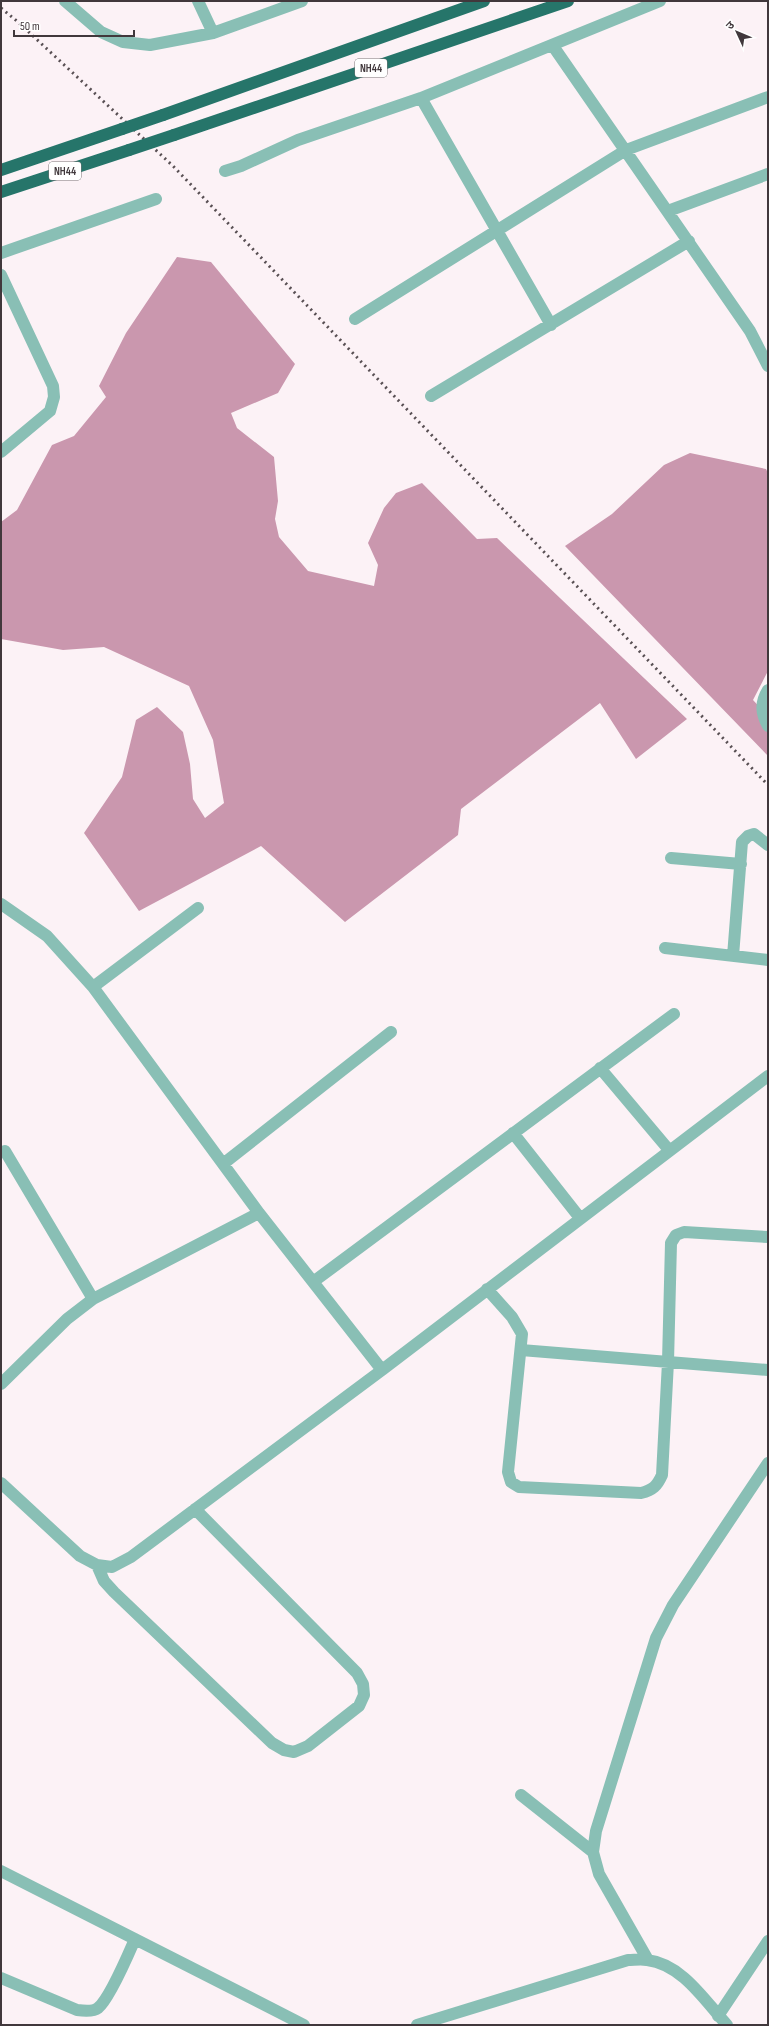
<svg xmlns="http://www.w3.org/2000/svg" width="769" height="2026" viewBox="0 0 769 2026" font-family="'Sofia Sans Condensed','Noto Sans Devanagari',sans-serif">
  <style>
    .water { fill: #ca97ae }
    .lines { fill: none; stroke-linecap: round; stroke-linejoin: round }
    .minor { stroke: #89bfb5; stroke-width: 12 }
    .highway { stroke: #26756a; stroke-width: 12 }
    .rail { stroke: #584f53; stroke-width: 3; stroke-dasharray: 2 4; stroke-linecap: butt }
    .highway-bridge { stroke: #26756a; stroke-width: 12 }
    .labels { text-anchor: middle; stroke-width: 4; stroke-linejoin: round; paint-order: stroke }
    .shield { fill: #fff; stroke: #7a7476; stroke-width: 1 }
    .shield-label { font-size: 11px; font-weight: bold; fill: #41383c }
  </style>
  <rect width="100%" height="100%" fill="#fcf2f6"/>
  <!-- water -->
  <path class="water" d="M177,257L211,262L295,364L278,393L231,413L237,428L274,457L278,501L275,519L279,537L308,571L374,586L378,565L368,543L384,508L396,493L422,483L477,539L497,538L687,719L636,759L600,703L461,809L458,835L345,922L261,846L139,911L84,833L122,777L136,720L157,707L183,732L190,764L193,799L205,818L224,803L213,740L189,686L104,647L63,650L1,639V522L17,510L52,445L74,436L106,397L99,386L126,333Z
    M690,453L766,469L768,473V671L753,700L768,716V756L565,546L612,514L664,465Z"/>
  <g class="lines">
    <!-- minor -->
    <path class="minor" d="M65,1L101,32L123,42L150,45L213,33L302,1
      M198,1L213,33
      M553,46L750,331L768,366
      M421,98L551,325
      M225,171L241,166L298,140L421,98L660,1
      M668,211L768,174
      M1,253L156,199
      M1,275L53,386L54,397L50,411L1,452
      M355,319L626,150L768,97
      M431,396L689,241
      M768,690C760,703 761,713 768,726
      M671,858L741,864
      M1,904L47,936L93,987L259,1213L382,1370L768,1076
      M665,948L768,960
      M733,956L742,842L748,836L754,834L768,845
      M93,987L198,908
      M600,1068L669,1150
      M513,1133L580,1218
      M5,1151L93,1299
      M223,1164L391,1032
      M313,1282L674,1014
      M487,1289L512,1317L522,1334L508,1472L511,1482L519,1487L641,1493C653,1490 657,1486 662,1475L668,1362L671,1243L676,1235L684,1232L768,1237
      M521,1350L768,1370
      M1,1384L67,1319L93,1299L259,1213
      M1,1483L80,1556L97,1565L112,1567L131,1557L382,1370
      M97,1565L104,1581L114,1592L272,1743L284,1750L294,1752L308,1746L359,1706L364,1695L363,1684L357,1673L195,1509
      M521,1795L593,1852
      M1,1871L304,2025
      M648,1960L599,1874L593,1852L596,1831L656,1638L673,1605L768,1463
      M1,1978L77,2010C84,2011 93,2012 98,2008C110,1998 128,1955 135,1939
      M718,2016L768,1941
      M417,2025L628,1960C634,1960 641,1959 647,1960C682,1964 705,2001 727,2025"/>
    <!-- highway -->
    <path class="highway" d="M163,115L484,1
      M174,135L568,1
      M1,170L122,129
      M1,192L129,150"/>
    <!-- rail -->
    <path class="rail" d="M1,8L18,22L173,166L768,785"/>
    <!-- highway-bridge -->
    <path class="highway-bridge" d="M122,129L163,115
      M129,150L174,135"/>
  </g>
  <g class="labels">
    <!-- shield labels -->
    <g class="shield">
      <rect x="355" y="59" width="32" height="18" rx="3"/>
      <rect x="49" y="162" width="32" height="18" rx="3"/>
    </g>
    <g class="shield-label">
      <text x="371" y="72">NH44</text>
      <text x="65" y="175">NH44</text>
    </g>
  </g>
  <!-- border -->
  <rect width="769" height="2026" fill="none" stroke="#41383c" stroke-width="4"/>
  <!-- north arrow -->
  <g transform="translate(737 32) rotate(314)" stroke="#ffffff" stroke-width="3" paint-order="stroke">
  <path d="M0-3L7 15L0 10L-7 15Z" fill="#41383c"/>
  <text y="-6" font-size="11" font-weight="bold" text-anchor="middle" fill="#41383c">उ</text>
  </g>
  <!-- scale -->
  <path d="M14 30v6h120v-6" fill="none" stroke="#41383c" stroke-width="2"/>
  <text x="20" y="30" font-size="12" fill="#41383c" stroke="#ffffff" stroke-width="3" paint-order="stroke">50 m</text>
</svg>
